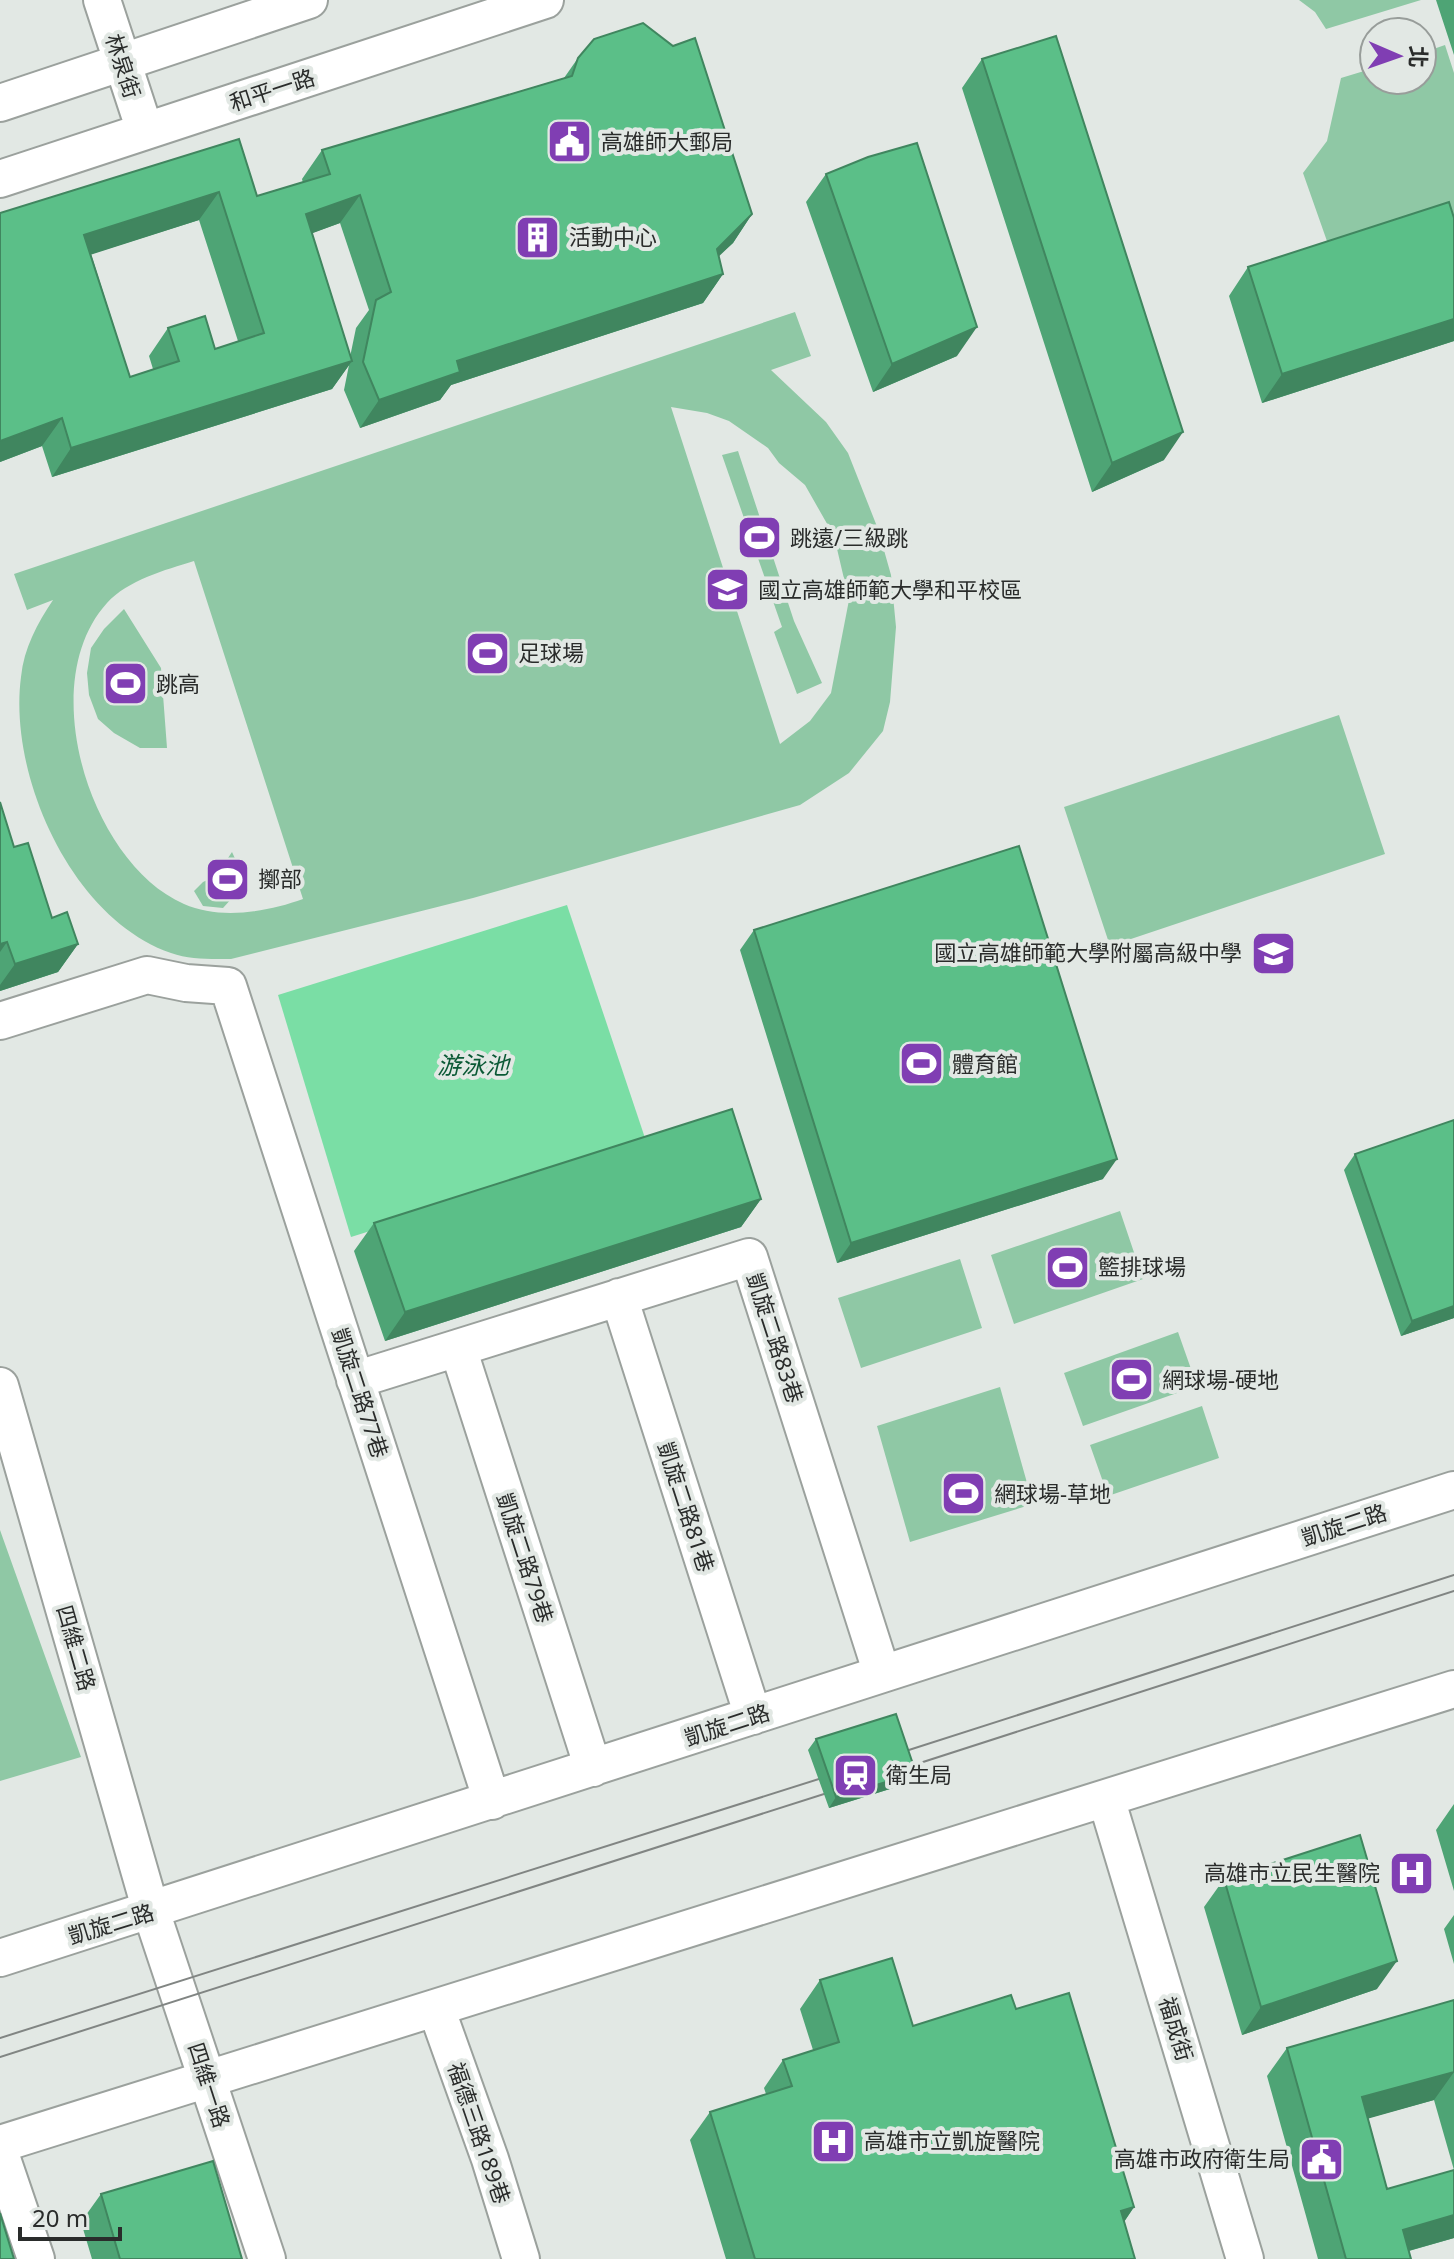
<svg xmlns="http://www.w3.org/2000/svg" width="1454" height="2259" viewBox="0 0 1454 2259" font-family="'Noto Sans','Noto Sans TC',sans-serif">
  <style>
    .green { fill: #8fc8a5; fill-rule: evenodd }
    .water { fill: #7adea5 }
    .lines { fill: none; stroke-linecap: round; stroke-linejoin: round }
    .minor-casing { stroke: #9ba19d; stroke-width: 40 }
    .minor { stroke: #fff; stroke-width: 36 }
    .tram { stroke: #818583; stroke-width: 2 }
    .wall { fill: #4ea475; fill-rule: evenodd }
    .shaded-wall { fill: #40865f }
    .building { fill: #5bbf88; stroke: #40865f; stroke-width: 2; fill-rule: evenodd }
    .labels { text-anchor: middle; stroke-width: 8; stroke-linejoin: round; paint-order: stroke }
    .street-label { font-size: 22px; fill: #2a2c2b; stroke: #e2e8e4 }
    .poi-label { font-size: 22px; fill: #2a2c2b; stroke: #e2e8e4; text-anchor: start }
    .water-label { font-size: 24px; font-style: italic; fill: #0a5935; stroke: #e2e8e4 }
  </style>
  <rect width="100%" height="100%" fill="#e2e8e4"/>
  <!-- green -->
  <path class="green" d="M1299,0H1421L1326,29L1315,12Z
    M1445,45L1454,73V268L1334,261L1303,173L1327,141L1341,78L1374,68V80H1422V53Z
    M795,312L811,356L771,370L826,422L848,453L878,529L891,575L896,627L890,702L883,731L849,773L800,805L473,898L231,959C211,959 190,960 171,953C72,919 8,776 21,677C24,648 37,624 53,600L27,610L14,574ZM671,407L707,413L729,421L768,448L779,463L805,485L834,536L849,600L831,693L810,721L780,744ZM194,561L303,899C267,912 220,920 184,904C90,863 34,683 107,603C128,580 165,570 194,561Z
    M738,451L794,621L822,683L797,694L774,632L782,627L722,455Z
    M124,609L161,668L167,748H140L114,733L98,719L89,695L87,673L91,648L104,629Z
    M1339,715L1385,854L1110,946L1064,807Z
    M232,852L249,889L233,897L223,908L203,906L194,891L203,882L216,876Z
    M1120,1211L1143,1279L1014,1324L991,1255Z
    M960,1259L982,1328L861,1368L838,1298Z
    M1178,1332L1197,1386L1083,1426L1064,1373Z
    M1000,1387L1033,1504L910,1542L877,1426Z
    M1202,1406L1219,1458L1108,1496L1090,1445Z
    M0,1530L81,1757L0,1781Z"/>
  <!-- water -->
  <path class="water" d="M567,905L647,1144L351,1237L278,995Z"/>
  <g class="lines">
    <defs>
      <path id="minor" d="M102,0L145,131
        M0,103L309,0
        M0,179L545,0
        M0,1021L147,975L186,983L228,986L492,1801
        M619,1297L753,1716
        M458,1348L593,1768
        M355,1380L749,1257L882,1674
        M0,1386L151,1911L267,2259
        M1106,1798L1245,2259
        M0,1958L1454,1490
        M436,2008L490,2159L521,2259
        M0,2144L1454,1689
        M0,2153L36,2259"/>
    </defs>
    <!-- minor casing -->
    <use href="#minor" class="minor-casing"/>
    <!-- minor -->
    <use href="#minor" class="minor"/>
    <!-- tram -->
    <path class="tram" d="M887,1757L1454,1575
      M892,1772L1454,1591
      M0,2038L841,1772
      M0,2057L846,1787"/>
  </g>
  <!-- wall -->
  <path class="wall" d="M1436,0H1454V55Z
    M578,58L752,214L733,243L718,256L723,274L703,303L451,385L440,400L360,428L344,390L349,365L332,389L52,477L42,446L0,462V213L239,139L257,196L303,183L302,179L322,150L564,78ZM199,220L238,341L215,349L168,328L149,356L153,369L130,377L91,254ZM340,223L369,310L356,328L350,357L312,233Z
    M982,59L1164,460L1092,492L962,88Z
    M826,174L957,356L873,392L806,202Z
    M1454,218V341L1262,403L1229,296L1248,267Z
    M0,802L14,847L52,918L78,944L58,972L0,991Z
    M754,930L1103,1179L837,1263L740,950Z
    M1454,1120V1318L1401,1336L1344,1170L1355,1154Z
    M761,1199L741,1227L385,1341L354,1251L374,1223Z
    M816,1739L909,1783L829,1808L808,1750Z
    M1454,1804V1891L1436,1830Z
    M1224,1879L1377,1989L1242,2035L1204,1907Z
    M1454,1915V1964L1444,1929Z
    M820,1980L913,2026L1016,2009L1134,2207L1124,2222L1135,2259H726L690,2140L710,2112L766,2094L764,2088L783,2060L813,2050L800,2009Z
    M1454,2000V2238L1409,2251L1411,2259H1318L1267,2076L1287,2048ZM1434,2100L1454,2170L1387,2189L1368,2118Z
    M101,2194L242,2259H92L81,2222Z"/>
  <!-- shaded-wall -->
  <path class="shaded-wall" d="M219,192L199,220L65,263L84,235Z
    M360,195L340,223L286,243L306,214Z
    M752,214L733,243L697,277L717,249Z
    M723,274L703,303L451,385L440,400L360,428L379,400L457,361Z
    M1454,319V341L1262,403L1282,374Z
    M977,327L957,356L873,392L892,364Z
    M352,361L332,389L52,477L71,448Z
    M62,418L42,446L0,462V441Z
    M1183,432L1164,460L1092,492L1112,463Z
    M7,942L0,952V944Z
    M78,944L58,972L0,991V985L15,964Z
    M1117,1159L1103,1179L837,1263L851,1243Z
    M761,1199L741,1227L385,1341L405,1312Z
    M1454,1306V1318L1401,1336L1412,1321Z
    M916,1773L909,1783L829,1808L836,1797Z
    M1397,1961L1377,1989L1242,2035L1261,2007Z
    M1454,2072L1434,2100L1342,2126L1362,2097Z
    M1134,2207L1115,2235L1121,2211Z
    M1454,2215V2238L1383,2258L1403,2230Z"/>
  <!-- building -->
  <path class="building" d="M643,23L673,46L695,38L752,214L717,249L723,274L457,361L460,372L379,400L363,362L376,300L391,292L360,195L306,214L352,361L71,448L62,418L0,441V213L239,139L257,196L330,174L322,150L572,76L578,58L594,39ZM219,192L264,333L215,349L205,316L168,328L179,361L130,377L84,235Z
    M1056,36L1183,432L1112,463L982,59Z
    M917,143L977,327L892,364L826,174L868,157Z
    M1449,202L1454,218V319L1282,374L1248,267Z
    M0,802L14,847L28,843L52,918L67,912L78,944L15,964L7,942L0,944Z
    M1019,846L1117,1159L851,1243L754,930Z
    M732,1109L761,1199L405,1312L374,1223Z
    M1454,1120V1306L1412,1321L1355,1154Z
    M896,1714L916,1773L836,1797L816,1739Z
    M1360,1835L1397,1961L1261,2007L1224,1879Z
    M892,1958L913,2026L1011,1995L1016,2009L1069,1993L1134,2207L1121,2211L1135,2259H755L710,2112L792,2086L783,2060L839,2042L820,1980Z
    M1454,2000V2073V2072L1362,2097L1387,2189L1454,2170V2215L1403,2230L1411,2259H1346L1287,2048Z
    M213,2161L242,2259H120L101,2194Z
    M0,2213L14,2259H0Z"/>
  <!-- icons -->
  <defs>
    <symbol id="civic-square" viewBox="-11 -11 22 22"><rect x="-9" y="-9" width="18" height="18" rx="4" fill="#803eb3" stroke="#e2e8e4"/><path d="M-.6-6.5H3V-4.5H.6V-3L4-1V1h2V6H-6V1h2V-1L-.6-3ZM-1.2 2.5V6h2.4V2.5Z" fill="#fff"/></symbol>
    <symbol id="building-square" viewBox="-11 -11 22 22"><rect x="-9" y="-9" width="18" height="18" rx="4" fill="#803eb3" stroke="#e2e8e4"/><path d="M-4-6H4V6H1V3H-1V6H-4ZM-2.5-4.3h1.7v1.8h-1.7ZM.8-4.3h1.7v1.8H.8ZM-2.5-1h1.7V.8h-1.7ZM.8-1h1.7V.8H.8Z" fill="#fff"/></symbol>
    <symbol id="stadium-square" viewBox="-11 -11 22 22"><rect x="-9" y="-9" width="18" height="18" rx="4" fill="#803eb3" stroke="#e2e8e4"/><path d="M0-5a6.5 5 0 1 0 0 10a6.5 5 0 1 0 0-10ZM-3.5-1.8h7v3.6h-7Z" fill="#fff"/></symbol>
    <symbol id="university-square" viewBox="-11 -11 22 22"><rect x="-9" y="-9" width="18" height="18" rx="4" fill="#803eb3" stroke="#e2e8e4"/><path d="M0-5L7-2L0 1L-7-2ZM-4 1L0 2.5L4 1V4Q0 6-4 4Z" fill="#fff"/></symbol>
    <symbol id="school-square" viewBox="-11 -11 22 22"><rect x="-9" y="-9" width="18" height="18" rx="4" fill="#803eb3" stroke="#e2e8e4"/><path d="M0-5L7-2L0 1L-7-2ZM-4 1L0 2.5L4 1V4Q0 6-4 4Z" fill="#fff"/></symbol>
    <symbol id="station-square" viewBox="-11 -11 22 22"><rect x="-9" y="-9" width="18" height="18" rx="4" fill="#803eb3" stroke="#e2e8e4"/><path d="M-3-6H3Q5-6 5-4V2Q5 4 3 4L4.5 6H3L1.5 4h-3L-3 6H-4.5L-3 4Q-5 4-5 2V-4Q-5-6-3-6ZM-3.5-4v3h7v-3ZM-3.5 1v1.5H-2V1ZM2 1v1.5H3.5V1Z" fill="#fff"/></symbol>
    <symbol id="hospital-square" viewBox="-11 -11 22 22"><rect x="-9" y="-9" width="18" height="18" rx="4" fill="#803eb3" stroke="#e2e8e4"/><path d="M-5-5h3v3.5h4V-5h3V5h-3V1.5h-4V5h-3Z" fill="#fff"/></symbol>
  </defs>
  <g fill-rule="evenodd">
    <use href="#civic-square" x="544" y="116" width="51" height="51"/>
    <use href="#building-square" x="512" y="212" width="51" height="51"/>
    <use href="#stadium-square" x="734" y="512" width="51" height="51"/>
    <use href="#university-square" x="702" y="564" width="51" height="51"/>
    <use href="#stadium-square" x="462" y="628" width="51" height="51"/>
    <use href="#stadium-square" x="100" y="658" width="51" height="51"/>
    <use href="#stadium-square" x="202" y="854" width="51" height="51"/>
    <use href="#school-square" x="1248" y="928" width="51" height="51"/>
    <use href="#stadium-square" x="896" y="1038" width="51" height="51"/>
    <use href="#stadium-square" x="1042" y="1242" width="51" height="51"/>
    <use href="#stadium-square" x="1106" y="1354" width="51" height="51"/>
    <use href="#stadium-square" x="938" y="1468" width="51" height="51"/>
    <use href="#station-square" x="830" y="1750" width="51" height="51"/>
    <use href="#hospital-square" x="1386" y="1848" width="51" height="51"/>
    <use href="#hospital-square" x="808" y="2116" width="51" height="51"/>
    <use href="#civic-square" x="1296" y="2134" width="51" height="51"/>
  </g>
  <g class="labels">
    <!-- street labels -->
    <g class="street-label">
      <text transform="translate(123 66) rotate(72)" y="8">林泉街</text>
      <text transform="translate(272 90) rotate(-18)" y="8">和平一路</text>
      <text transform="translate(775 1338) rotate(72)" y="8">凱旋二路83巷</text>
      <text transform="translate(360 1393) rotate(72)" y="8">凱旋二路77巷</text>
      <text transform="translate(686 1507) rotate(72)" y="8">凱旋二路81巷</text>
      <text transform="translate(1344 1525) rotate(-18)" y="8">凱旋二路</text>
      <text transform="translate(525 1558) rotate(72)" y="8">凱旋二路79巷</text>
      <text transform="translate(76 1648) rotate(74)" y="8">四維二路</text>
      <text transform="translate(727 1725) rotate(-18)" y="8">凱旋二路</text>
      <text transform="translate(111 1924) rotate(-17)" y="8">凱旋二路</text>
      <text transform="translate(1176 2029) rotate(73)" y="8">福成街</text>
      <text transform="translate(209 2085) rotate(72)" y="8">四維一路</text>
      <text transform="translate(479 2133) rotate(71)" y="8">福德三路189巷</text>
    </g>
    <!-- poi labels -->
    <g class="poi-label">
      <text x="601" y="150">高雄師大郵局</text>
      <text x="569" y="245">活動中心</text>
      <text x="790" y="546">跳遠/三級跳</text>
      <text x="758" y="598">國立高雄師範大學和平校區</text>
      <text x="518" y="661">足球場</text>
      <text x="156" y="692">跳高</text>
      <text x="258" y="887">擲部</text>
      <text x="1242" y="961" text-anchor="end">國立高雄師範大學附屬高級中學</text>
      <text x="952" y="1072">體育館</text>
      <text x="1098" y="1275">籃排球場</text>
      <text x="1162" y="1388">網球場-硬地</text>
      <text x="994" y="1502">網球場-草地</text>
      <text x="886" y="1783">衛生局</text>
      <text x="1380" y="1881" text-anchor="end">高雄市立民生醫院</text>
      <text x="864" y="2149">高雄市立凱旋醫院</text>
      <text x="1290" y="2167" text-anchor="end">高雄市政府衛生局</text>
    </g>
    <!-- water labels -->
    <g class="water-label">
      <text x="473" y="1074">游泳池</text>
    </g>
  </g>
  <!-- north arrow -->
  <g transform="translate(1398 56) rotate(92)"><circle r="38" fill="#e2e8e4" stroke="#989d9a" stroke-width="2"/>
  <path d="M0-6L14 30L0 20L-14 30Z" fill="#803eb3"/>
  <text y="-12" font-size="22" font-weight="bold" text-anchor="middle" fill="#2a2c2b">北</text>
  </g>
  <!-- scale -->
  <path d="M20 2227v12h100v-12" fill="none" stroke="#2a2c2b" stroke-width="4"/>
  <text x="32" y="2227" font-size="24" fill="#2a2c2b" stroke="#e2e8e4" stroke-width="6" paint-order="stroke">20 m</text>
</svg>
